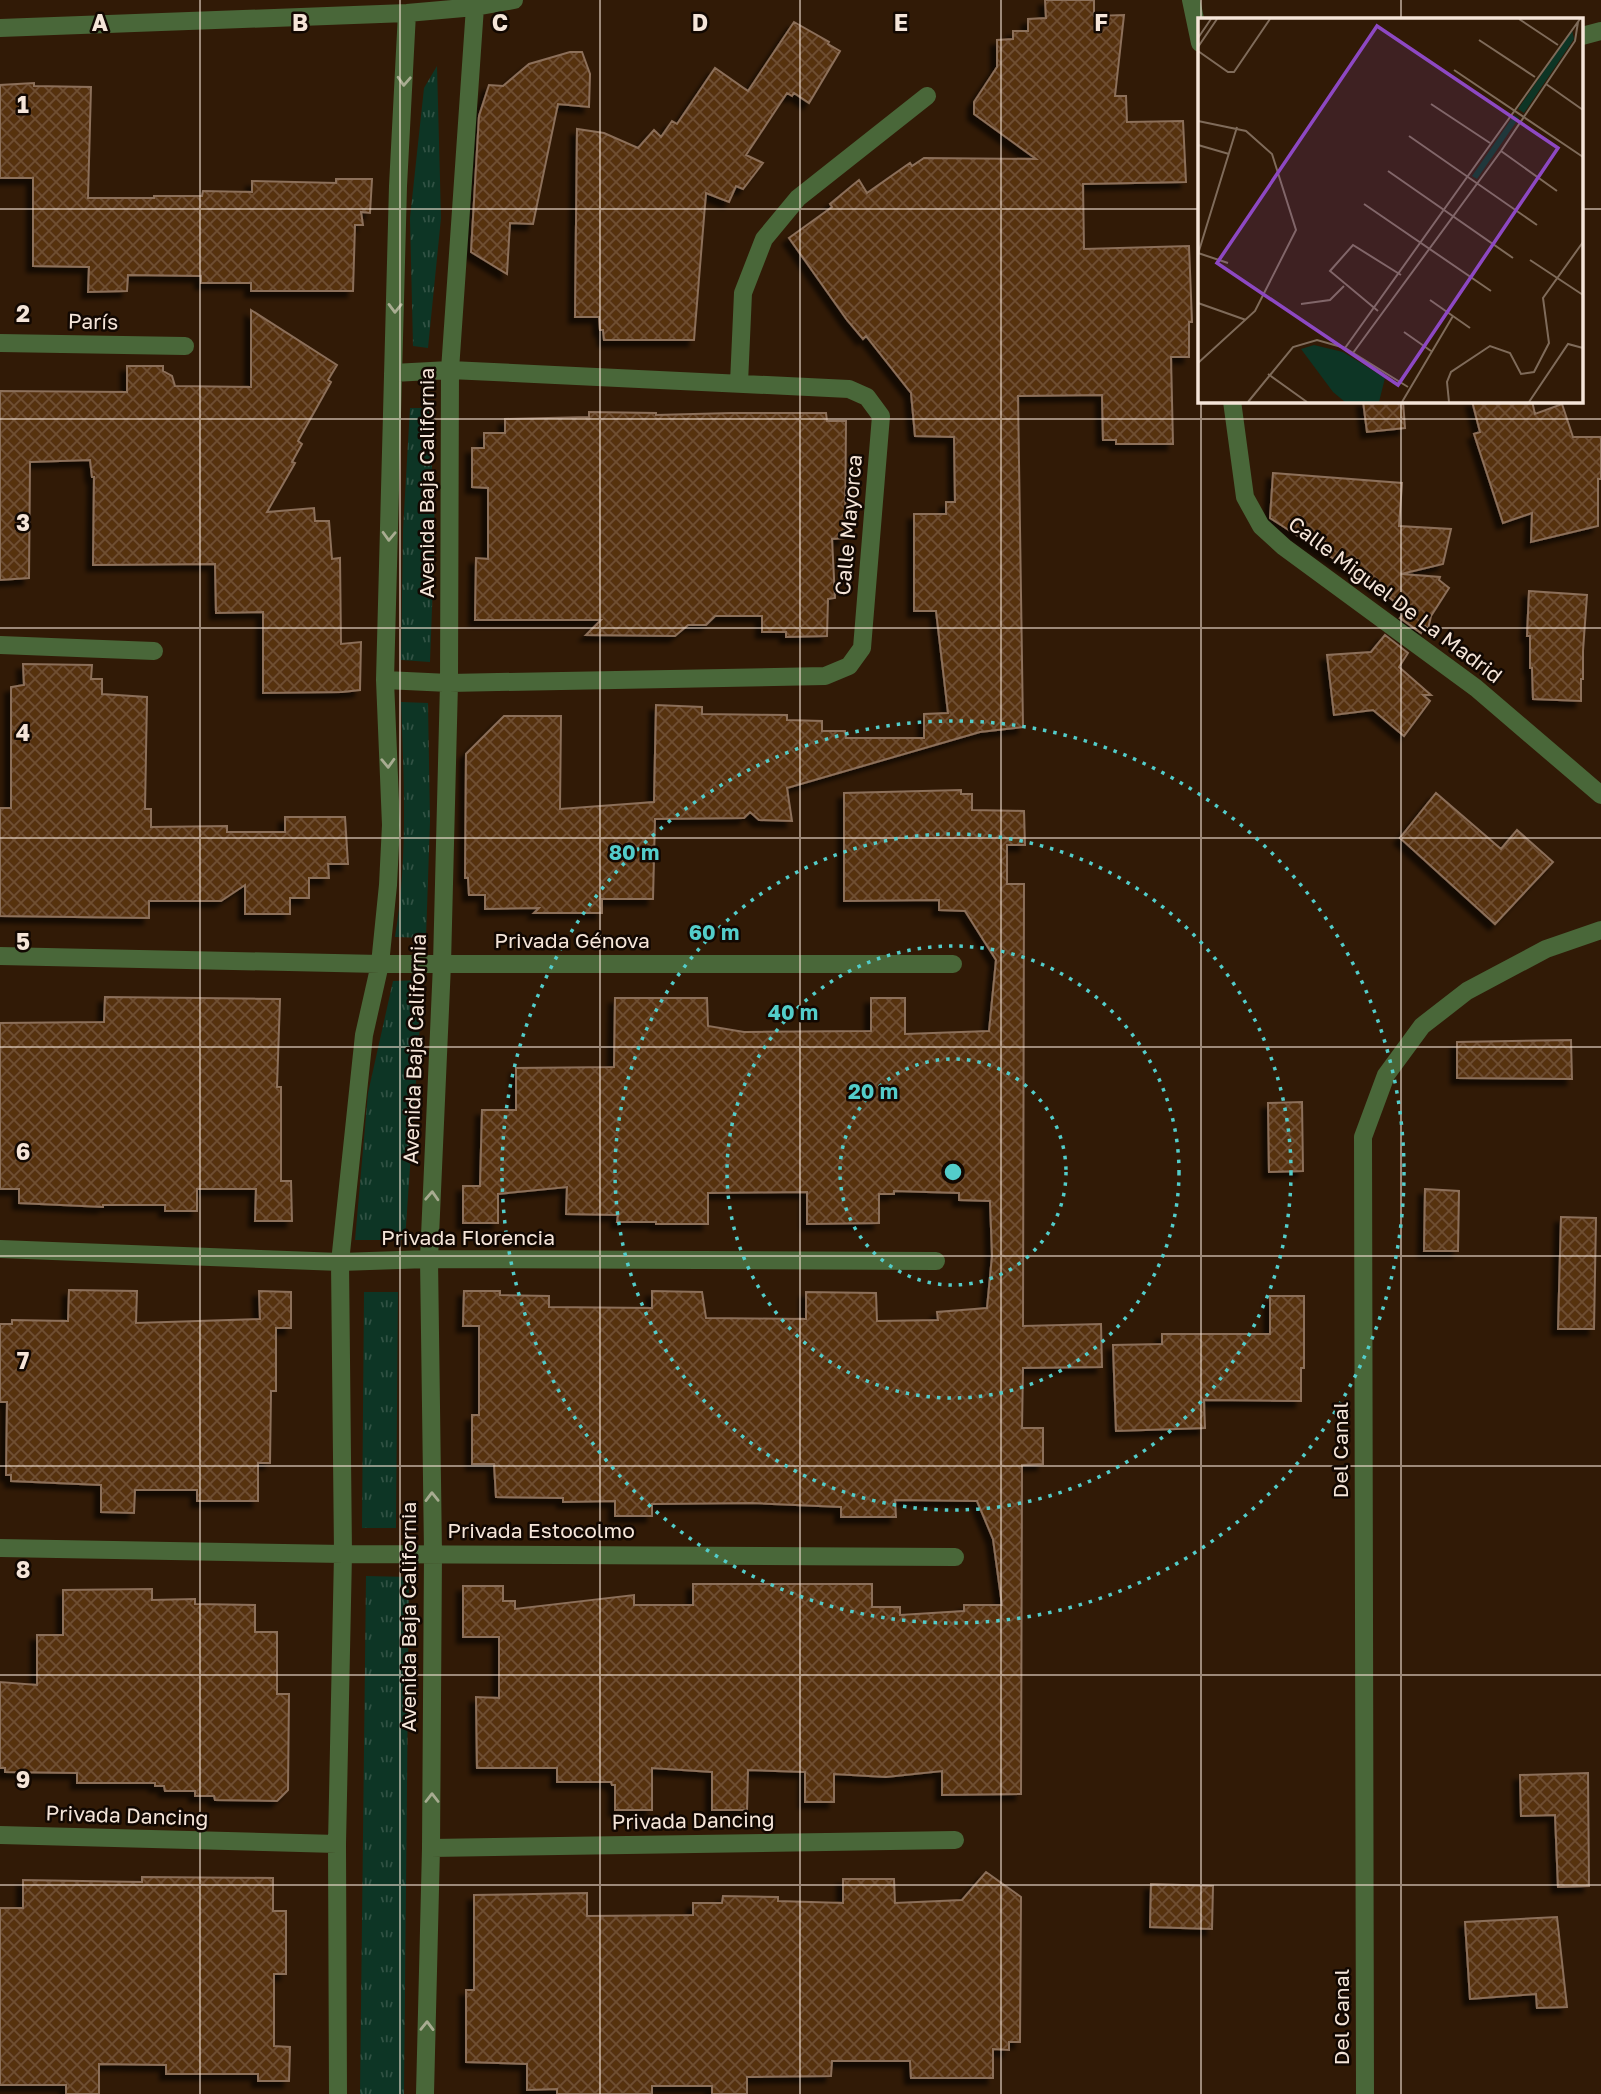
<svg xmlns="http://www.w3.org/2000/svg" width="1601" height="2094" viewBox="0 0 1601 2094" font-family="'Golos Text',sans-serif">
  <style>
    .park { fill: url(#park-tufts) }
    .building { fill: url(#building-cross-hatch); stroke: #8c6f5a; stroke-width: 2; filter: url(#shadow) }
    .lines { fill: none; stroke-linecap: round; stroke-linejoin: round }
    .minor { stroke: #496739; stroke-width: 18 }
    .oneway { stroke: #a8ac91 }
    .grid { fill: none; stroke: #f5e5d9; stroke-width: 2; stroke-opacity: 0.55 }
    .ring { fill: none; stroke: #53cdca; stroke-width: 3.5; stroke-dasharray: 3.5 7 }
    .labels { text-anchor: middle; stroke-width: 5; stroke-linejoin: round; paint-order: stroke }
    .street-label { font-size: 21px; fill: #f5e5d9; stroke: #120802 }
    .inset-road { fill: none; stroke: #7f6b5a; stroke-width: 2 }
    .view { fill: #8d48c3; fill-opacity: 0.15; stroke: #8d48c3; stroke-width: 3.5 }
    .inset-edge { fill: none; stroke: #f5e5d9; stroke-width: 3.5 }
    .grid-label { font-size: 23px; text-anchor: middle; font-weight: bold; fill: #f5e5d9; stroke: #120802; stroke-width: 5; stroke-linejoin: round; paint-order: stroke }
    .centre { fill: #53cdca; stroke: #120802; stroke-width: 3.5 }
    .ring-label { font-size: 21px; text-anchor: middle; font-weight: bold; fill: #53cdca; stroke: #120802; stroke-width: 5; stroke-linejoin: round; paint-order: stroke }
  </style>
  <defs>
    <pattern id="park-tufts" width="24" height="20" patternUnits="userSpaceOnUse" patternTransform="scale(1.75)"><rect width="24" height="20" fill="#0d3525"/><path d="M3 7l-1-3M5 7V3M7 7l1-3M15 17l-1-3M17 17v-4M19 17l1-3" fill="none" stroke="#315244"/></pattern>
    <pattern id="building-cross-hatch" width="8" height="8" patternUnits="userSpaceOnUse" patternTransform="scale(1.75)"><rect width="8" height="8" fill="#563111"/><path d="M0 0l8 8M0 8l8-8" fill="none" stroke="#6f4f33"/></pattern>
    <filter id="shadow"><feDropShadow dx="-6" dy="6" stdDeviation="2" flood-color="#0009"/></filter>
  </defs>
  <rect width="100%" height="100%" fill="#311a06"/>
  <!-- park -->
  <path class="park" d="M437,66L441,218L428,348L413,346L410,218L424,88Z
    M410,408H429L435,528L430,662L401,660L403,530Z
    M401,702L428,703L430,821L426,938L395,937C408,859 404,781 401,702Z
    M423,980L405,1240H355L368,1093L393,981Z
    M364,1292H398L396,1528H362Z
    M366,1576L409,1577L404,2094H360Z"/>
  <!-- building -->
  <path class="building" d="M1045,0H1094V16L1124,15L1115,96H1126L1127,122L1183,121L1186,182L1083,184L1084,249L1189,246L1192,322H1189V357H1171L1173,444H1116V440H1103L1102,395L1018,396L1023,727L980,732L787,788L792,821L759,820L750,812L744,818L655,819L653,899H602V913H534L539,908L485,909V895H469L468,878H465L466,754L504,716H561L560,809L654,802L656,705L702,707V714L787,715V720L822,721V731H845L846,738H924V714L948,713L936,611H914V514H946V502H955L954,437L915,436L911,393L866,336L863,339L847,320L789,238L832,207L830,204L859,180L867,193L910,163L912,166L924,158L1036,159L974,114V102L997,67V40L1013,39V31H1028V19L1046,18Z
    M794,22L829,42L828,44L840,51L809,103L794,93L792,96L787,93L746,155L763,163L743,189L736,186L729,202L706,193L694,340H604L603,330H600L599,317H575L577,129L604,133L638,148L654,130L661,137L672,121L677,124L715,68L748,91Z
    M570,52H582L590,74L589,107L558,104L533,224L510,223L507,274L471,252L479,116L489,85L503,86L529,64Z
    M34,83V86L91,87L88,198H154V196H202L203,191L252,192V181L336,183V179H372L370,213L361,212L363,225H355L353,291H251V283H201V276L128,275L127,291L88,292L89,267L33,266V178H0V85Z
    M251,310L337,365L328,380L331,382L298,441L302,444L292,462L295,463L267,512L314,508L315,521H329L332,559L340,558L341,644L361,642L360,690L342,692L263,693V612L216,613L215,564L93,565L94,477H92L90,460L30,462L29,578L0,580V391L127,392V366H163V371L172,376L175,386L251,387Z
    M1363,401H1403L1405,428L1367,432Z
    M1472,401H1532L1535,414L1562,404L1573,437H1601V479H1598V526L1531,542L1532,513L1503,523L1474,434L1480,432Z
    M589,412L656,413V415L731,413H826L827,421H846L845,538L832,539L835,598L828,599L827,636L786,637V632H762V616H715L706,625H688L675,636L586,635L601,620H475L476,558L488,559V488L472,487V448H484V433H505V419L589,417Z
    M1273,473L1402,483L1399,526L1451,529L1443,564L1401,574L1440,577L1439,580L1449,588L1431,616L1428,629L1425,626L1421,633L1400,618L1406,611L1370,582L1270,518Z
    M1529,591L1587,595L1583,651V679H1581V701L1533,699L1532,668H1530V636H1527Z
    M1385,635L1408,653L1399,667L1431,695H1423L1430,701L1404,736L1373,710L1334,715L1327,655L1371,652Z
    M23,664L92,665L91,679H102V694L147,697L145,809H151V827L227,826V832H285V817H345L348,864H328L329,878H309V898H290V914H245V885L221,901H149V918L0,916V808H11V687L24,685Z
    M961,790V794H972V810L1024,811L1025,845H1007V884H1024L1023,1326L1101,1324L1102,1367L1023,1368L1022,1428H1043V1464L1022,1465L1021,1794L942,1795V1771L886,1777L834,1774V1802H805V1772L748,1770L747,1810H712V1772L652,1768V1810H615V1785H612L611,1782H557V1768H477L476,1697L499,1698V1637H463V1586H503V1601H515V1609L634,1595V1605H693V1584H872V1607H900V1615L964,1611V1605H1002L993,1539L977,1501L895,1500L896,1517H841V1507L752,1503L652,1504V1516H615V1501L563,1502V1498L496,1497L494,1464H472V1415H479V1326H463L464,1291H500V1295L549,1296V1307L652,1308V1291L702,1292L706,1318L806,1319V1292L876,1293L877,1321L938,1320L937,1312L987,1308L992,1256L990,1201L959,1200V1193L894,1191V1194H879V1223L807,1224V1192L708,1193V1224H656V1222H617L618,1215L566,1214L567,1187L498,1194V1223H463V1186H480L482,1110H516V1068L614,1067L615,998H707L708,1026L744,1032L871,1031V998H905V1034L989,1031L996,960L965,911L939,910V900L844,901V793Z
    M1436,793L1501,849L1517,830L1553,862L1495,924L1400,838Z
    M105,997L280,999L277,1087H281V1181H291L292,1221H255L256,1189H197V1211H165V1205H103V1207L19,1203V1189H0V1023L104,1022Z
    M1571,1040L1572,1079L1457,1078V1042Z
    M1302,1102L1303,1171L1269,1172L1268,1103Z
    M1425,1189L1459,1191L1458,1251H1424Z
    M1561,1217L1596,1218L1594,1329H1558Z
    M69,1290L137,1291L136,1323L260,1319L259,1291L291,1292V1328H276V1391H271L270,1463H258V1501H197V1490H135L134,1513L101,1512V1485L11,1481V1475H6L7,1402H0V1324H12V1320L68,1321Z
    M1270,1296H1304V1368H1301V1401L1204,1400L1205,1428L1116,1431L1113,1345L1162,1344V1334H1270Z
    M152,1589V1600L195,1599V1604L255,1605V1632H277V1694H289L288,1790L277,1801L215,1800L214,1796H195V1791H165L164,1786H155V1783H77V1773L5,1772V1768H0V1682L37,1685V1635H63V1590Z
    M1588,1773L1589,1886L1558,1887L1555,1815L1521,1816L1520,1775Z
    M986,1872L1021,1897L1020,2042H1009V2050L993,2049V2078H911L910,2061H832L831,2076L747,2077V2094H712V2086H652V2094H557V2089L527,2090V2064L466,2062V1990H474V1895L587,1893V1916L693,1915V1903H722L723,1896L778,1897V1901L843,1903V1879H894L895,1903L962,1900Z
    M142,1877L273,1878V1911H286V1974H274V2046L290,2047L289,2081H258V2074H166V2065L99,2064V2094H66V2085H0V1908H23V1880L142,1882Z
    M1151,1884L1213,1886L1212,1929L1150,1927Z
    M1557,1917L1567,2007L1537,2008L1536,1994L1470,1999L1465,1922Z"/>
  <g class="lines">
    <!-- minor -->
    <path class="minor" d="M1191,0L1200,43
      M0,28L407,13L475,7L514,0
      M1582,36L1601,31
      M0,343L185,346
      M739,383L743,293L764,239L798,198L927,96
      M1232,401L1245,497L1261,526L1284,547L1476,688L1601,795
      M0,645L154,651
      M385,680L449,683L825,676L849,666L862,648L881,416L867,397L849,389L450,370L393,373
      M0,956L380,964H953
      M0,1249L340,1262L429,1259L936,1261
      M0,1548L343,1554L955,1557
      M0,1835L337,1844
      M431,1848L955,1840
      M338,2094L337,1844L343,1554L340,1262L364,1035L380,964L388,885L391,825L385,680L398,186L407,13
      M425,2094L431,1848L433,1553L429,1259L442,964L449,683L450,370L475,7
      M1365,2094L1363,1137L1386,1075L1422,1026L1467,991L1546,949L1601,930"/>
  </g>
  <!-- one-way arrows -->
  <defs><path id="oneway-chevron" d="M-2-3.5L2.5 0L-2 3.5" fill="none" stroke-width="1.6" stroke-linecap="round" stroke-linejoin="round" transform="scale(1.75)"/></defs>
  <g class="oneway">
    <use href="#oneway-chevron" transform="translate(404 81) rotate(93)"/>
    <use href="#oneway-chevron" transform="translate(395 308) rotate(91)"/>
    <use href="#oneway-chevron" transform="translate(389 536) rotate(92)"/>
    <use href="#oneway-chevron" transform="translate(388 763) rotate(88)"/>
    <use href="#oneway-chevron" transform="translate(432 1196) rotate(-87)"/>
    <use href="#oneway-chevron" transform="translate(432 1497) rotate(-91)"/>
    <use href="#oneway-chevron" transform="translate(432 1798) rotate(-90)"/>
    <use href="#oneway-chevron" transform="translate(427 2026) rotate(-89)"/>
  </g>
  <!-- grid -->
  <path class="grid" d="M200,0V2094M400,0V2094M600,0V2094M800,0V2094M1001,0V2094M1201,0V19M1401,0V19M0,209H1200M1582,209H1601M1201,401V2094M1401,401V2094M0,419H1601M0,628H1601M0,838H1601M0,1047H1601M0,1256H1601M0,1466H1601M0,1675H1601M0,1885H1601"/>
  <!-- distance rings -->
  <g class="ring">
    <circle cx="953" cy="1172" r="113"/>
    <circle cx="953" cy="1172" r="226"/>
    <circle cx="953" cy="1172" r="338"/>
    <circle cx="953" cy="1172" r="451"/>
  </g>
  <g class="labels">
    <!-- street labels -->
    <g class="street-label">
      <text transform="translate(93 322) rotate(1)" y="7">París</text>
      <text transform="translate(427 483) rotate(-90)" y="7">Avenida Baja California</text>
      <text transform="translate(849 525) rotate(-85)" y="7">Calle Mayorca</text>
      <text transform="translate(1395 600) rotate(37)" y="7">Calle Miguel De La Madrid</text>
      <text x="572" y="948">Privada Génova</text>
      <text transform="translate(415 1049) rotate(-88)" y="7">Avenida Baja California</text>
      <text x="468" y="1245">Privada Florencia</text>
      <text transform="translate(1341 1450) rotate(-90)" y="7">Del Canal</text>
      <text x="541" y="1538">Privada Estocolmo</text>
      <text transform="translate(409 1617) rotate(-90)" y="7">Avenida Baja California</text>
      <text transform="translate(127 1816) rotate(2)" y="7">Privada Dancing</text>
      <text transform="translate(693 1821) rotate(-1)" y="7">Privada Dancing</text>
      <text transform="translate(1342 2017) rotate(-90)" y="7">Del Canal</text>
    </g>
  </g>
  <!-- overview -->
  <g transform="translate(1198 18)">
    <rect width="385" height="385" fill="#311a06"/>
    <path d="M374,12L376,21L326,95L320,91ZM316,97L321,100L279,161L274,158ZM116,327L145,334L187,360L181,384H147L135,374L103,331Z" fill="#0d3525"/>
    <path class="inset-road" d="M321,1L360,27M0,20L13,1M281,22L337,59M0,29L19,1M0,33L30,54H36L72,1M256,52L385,139M348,66L385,92M233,86L292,125M0,103L48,113L74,136L98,212L57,293L0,345M211,118L339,207M0,127L31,136M303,133L359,173M190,153L315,240M166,186L293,273M0,235L30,245M0,236L39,109M332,242L385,277M232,282L272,310M0,285L48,302M103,286L132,282L146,268M180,293L132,253L155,227L203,257M206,314L233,333M147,330L382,1M155,335L303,133L377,23L380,4M70,356L109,384M50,384L95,329L119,322L147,330L210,369M204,384L255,298M251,384L249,364L253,354L292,328L312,335L323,356L336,354L351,325L345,280L385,224M331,384L370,326L385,330"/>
    <path class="view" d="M179,8L360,130L200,367L19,245Z"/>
    <rect width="385" height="385" class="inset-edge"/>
  </g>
  <g class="grid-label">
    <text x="100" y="31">A</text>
    <text x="300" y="31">B</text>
    <text x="500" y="31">C</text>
    <text x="700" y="31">D</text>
    <text x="901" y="31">E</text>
    <text x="1101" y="31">F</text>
    <text x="23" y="113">1</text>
    <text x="23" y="322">2</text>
    <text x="23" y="531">3</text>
    <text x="23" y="741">4</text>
    <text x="23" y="950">5</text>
    <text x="23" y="1160">6</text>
    <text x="23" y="1369">7</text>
    <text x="23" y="1578">8</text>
    <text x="23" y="1788">9</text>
  </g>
  <circle cx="953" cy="1172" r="10" class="centre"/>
  <g class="ring-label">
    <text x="634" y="860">80 m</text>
    <text x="714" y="940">60 m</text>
    <text x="793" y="1020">40 m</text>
    <text x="873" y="1099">20 m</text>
  </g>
</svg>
